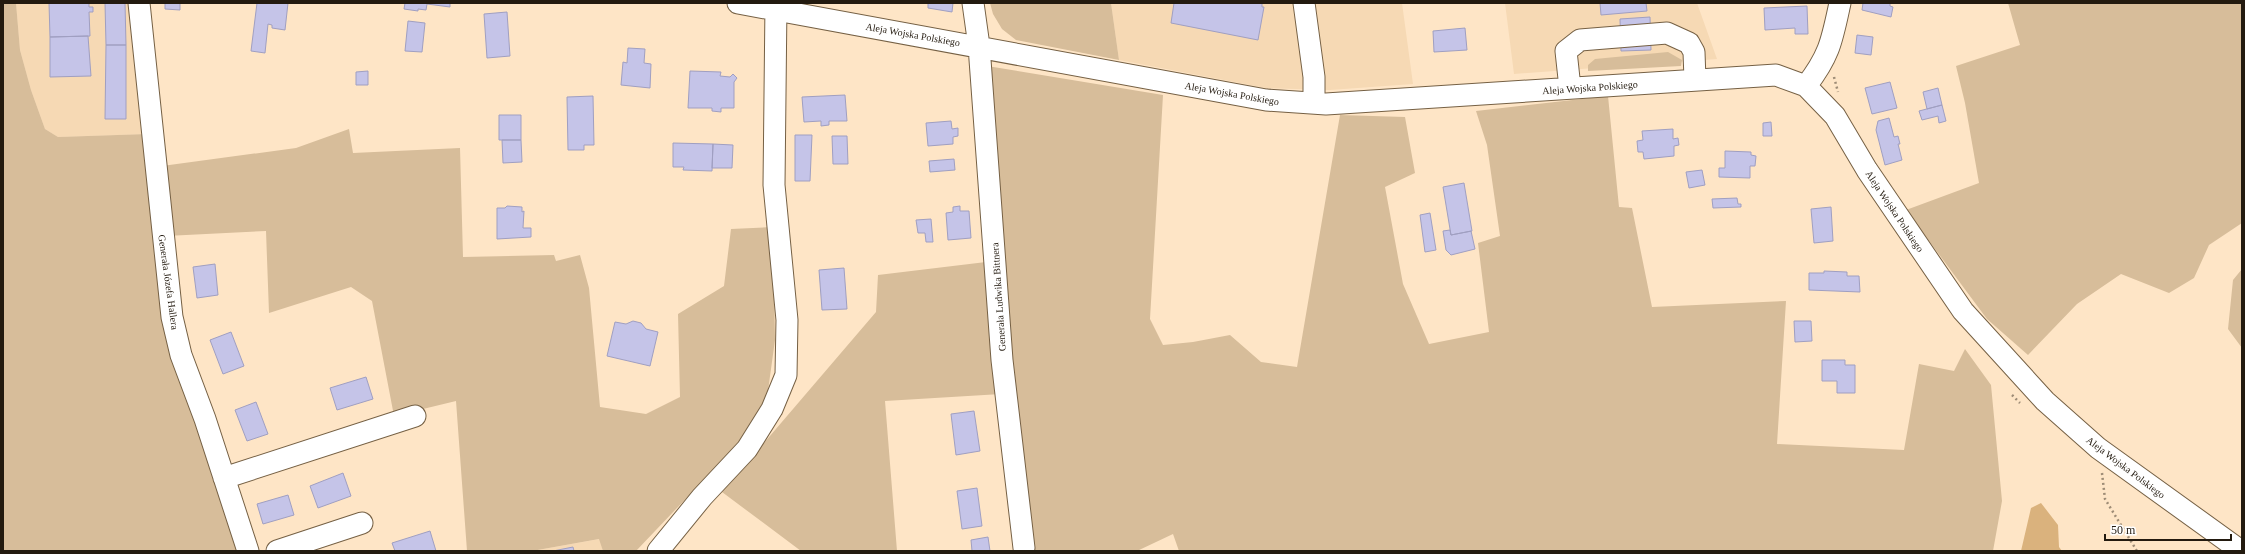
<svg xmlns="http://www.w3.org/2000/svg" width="2245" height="554" viewBox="0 0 2245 554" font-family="Georgia,serif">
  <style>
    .built { fill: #f6d9b4 }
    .green { fill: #d7bd9a }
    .water { fill: #dab27d }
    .building { fill: #c5c4e8; stroke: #a09fc1 }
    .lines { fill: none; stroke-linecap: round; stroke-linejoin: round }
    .minor-casing { stroke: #756044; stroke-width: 23 }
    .path { stroke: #9e8c76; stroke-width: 2.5; stroke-dasharray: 2 3; stroke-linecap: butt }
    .minor { stroke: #fff; stroke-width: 21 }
    .labels { text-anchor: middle; stroke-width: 3; stroke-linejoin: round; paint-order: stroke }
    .street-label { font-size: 10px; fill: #231a0f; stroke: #fff }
  </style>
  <rect width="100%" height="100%" fill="#fee5c6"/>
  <!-- built -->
  <path class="built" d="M16,3H135L147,134L58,137L45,129L31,90L20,50Z
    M1111,3H1402L1413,84L1330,90L1266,88L1119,60Z
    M1505,3H1697L1717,59L1514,74Z
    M600,539L603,551H532Z"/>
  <!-- green -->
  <path class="green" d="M3,3H16L20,50L31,90L45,129L58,137L147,134L166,331L239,551H3Z
    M990,3H1111L1119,60L1016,40L1002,29L993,14Z
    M2008,3H2242V223L2209,245L2194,278L2169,293L2121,274L2077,304L2028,355L1987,319L1906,210L1979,183L1965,103L1956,66L2020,45Z
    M1668,52L1682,60L1681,66L1588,71V65L1595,59Z
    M981,65L1163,95L1150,319L1163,345L1193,342L1230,335L1261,362L1297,367L1340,115L1405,117L1415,173L1385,187L1403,284L1429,344L1489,332L1478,243L1500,236L1487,145L1476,111L1608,96L1619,207L1632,208L1652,307L1786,301L1777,444L1904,450L1919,364L1954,371L1965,349L1991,385L2002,501L1993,551H1179L1173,534L1137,551H1028Z
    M349,129L353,153L460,148L463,257L554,255L556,261L580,255L589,288L600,407L646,414L680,397L678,314L724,286L731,229L773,227L775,340L767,398L736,446L636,551H603L599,539L532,551H467L456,401L394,416L372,301L351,287L269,313L266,231L166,236L162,166L296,148Z
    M986,262L1001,394L885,401L897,551H801L722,492L876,312L878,275Z
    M2242,269V348L2228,329L2233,280Z"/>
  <!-- water -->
  <path class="water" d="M2041,503L2058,525L2059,547L2062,551H2021L2031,508Z"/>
  <!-- building -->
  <path class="building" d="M49,3H89V7H93V12H89L90,36L50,37Z
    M105,3H125L126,45H106Z
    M165,3H180V10L165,9Z
    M257,3H288L285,30L272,28V25L268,24L265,53L251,51Z
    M405,3H450V7L427,4L426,10L418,9V11L404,9Z
    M928,3H953L952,12L928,8Z
    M1174,3H1262V7H1264L1258,40L1171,23Z
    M1600,3H1646L1647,11L1601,15Z
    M1863,3H1890V6L1893,7L1891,17L1862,10Z
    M1807,6L1808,34H1795V28L1765,30L1764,8Z
    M507,12L510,56L487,58L484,14Z
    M1650,17L1651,50L1621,51L1620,19Z
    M408,21L425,23L422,52L405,51Z
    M1465,28L1467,50L1434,52L1433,31Z
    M1857,35L1873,37L1871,55L1855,53Z
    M88,36L91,76L50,77V37Z
    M106,45H126V119H105Z
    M628,48L645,49L644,63L651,64L650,88L621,85L623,62L627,63Z
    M368,71V85H356V72Z
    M690,71L721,72L720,76L730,77L733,74L737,78L734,82V108H721V112L712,111V108H688Z
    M1890,82L1897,108L1872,114L1865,88Z
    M1938,88L1942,105L1927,109L1923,92Z
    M845,95L847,121H829V125L821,126V121L804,122L802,97Z
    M593,96L594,145H584V150H568L567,97Z
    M1942,105L1946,121L1939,123L1938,116L1922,120L1919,111Z
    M499,115H521V140H499Z
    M1889,118L1894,137L1898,136L1900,144H1898L1902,160L1885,165L1876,130L1878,121Z
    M951,121L952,129L958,128V136L953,137V144L928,146L926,123Z
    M1771,122L1772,136H1763V123Z
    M1673,129V139L1678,138L1679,145L1674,146V156L1644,159L1643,152H1638L1637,141L1643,140L1642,131Z
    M795,135H812L810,181H795Z
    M832,136H847L848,164H833Z
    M502,140H521L522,162L503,163Z
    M673,143L713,144L712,171L683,170L684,167H673Z
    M713,144L733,145L732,168H712Z
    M1725,151L1751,152V155L1756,156L1755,166H1750V178L1719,177V168H1725Z
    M954,159L955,170L930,172L929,161Z
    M1702,170L1705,185L1689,188L1686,172Z
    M1464,183L1472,231L1451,235L1443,187Z
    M1737,198L1738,204H1741V207L1713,208L1712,199Z
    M507,206L522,207V212L524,211L523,228H531V237L497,239V208H505Z
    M960,206V211H969L971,238L948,240L946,213L953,212V207Z
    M1831,207L1833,241L1814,243L1811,209Z
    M1430,213L1436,250L1425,252L1420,215Z
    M931,219L933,242H926L925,233H918L916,220Z
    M1450,230L1451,235L1471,231L1475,249L1451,255L1446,250L1443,231Z
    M215,264L218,295L197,298L193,267Z
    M844,268L847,309L822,310L819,270Z
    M1824,271L1847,272V276H1859L1860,292L1809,290V273H1824Z
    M633,321L641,323L646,329L658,332L650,366L607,356L615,322L626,324Z
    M1794,321H1811L1812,341L1795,342Z
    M231,332L244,366L223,374L210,340Z
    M1822,360H1845V365H1855V393H1837V381H1822Z
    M366,377L373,399L337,410L330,388Z
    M256,402L268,434L247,441L235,410Z
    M974,411L980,451L956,455L951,414Z
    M343,473L351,496L318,508L310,486Z
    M977,488L982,526L962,529L957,491Z
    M288,495L294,515L263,524L257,504Z
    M430,531L436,551H395L392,543Z
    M988,537L990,551H972L971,540Z
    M573,547L574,551H553Z"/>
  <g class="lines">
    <defs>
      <path id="minor" d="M139,3L172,317L181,355L205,419L248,551
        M738,3L1266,100L1326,104L1776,75L1806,86L1835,116L1867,170L1963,311L2045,401L2098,448L2241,551
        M973,3L979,46L1002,360L1024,548
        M1304,3L1314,77V103
        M1806,86C1830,55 1832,40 1840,3
        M1570,88L1566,51L1580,40L1667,33L1689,43L1694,52L1695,80
        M224,478L415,416
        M277,551L362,523
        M658,551L702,497L747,449L772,409L786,375L787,320L774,185L776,3"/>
    </defs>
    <!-- minor casing -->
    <use href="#minor" class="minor-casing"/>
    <!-- path -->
    <path class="path" d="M1834,77L1838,92
      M2012,395L2020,403
      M2102,473L2105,499L2137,551"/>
    <!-- minor -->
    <use href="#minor" class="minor"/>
  </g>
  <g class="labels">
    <!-- street labels -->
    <g class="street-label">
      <text transform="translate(913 34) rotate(10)" y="4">Aleja Wojska Polskiego</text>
      <text transform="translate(1590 87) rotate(-4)" y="4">Aleja Wojska Polskiego</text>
      <text transform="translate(1232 93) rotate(10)" y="4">Aleja Wojska Polskiego</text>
      <text transform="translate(1895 211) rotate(56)" y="4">Aleja Wojska Polskiego</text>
      <text transform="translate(169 282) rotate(82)" y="4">Generała Józefa Hallera</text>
      <text transform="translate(998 297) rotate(-94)" y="4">Generała Ludwika Bittnera</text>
      <text transform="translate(2126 467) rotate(37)" y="4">Aleja Wojska Polskiego</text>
    </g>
  </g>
  <!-- border -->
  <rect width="2245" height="554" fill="none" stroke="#231a0f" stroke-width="8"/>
  <!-- scale -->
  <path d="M2105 534v6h126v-6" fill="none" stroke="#231a0f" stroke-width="2"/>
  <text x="2111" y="534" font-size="12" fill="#231a0f" stroke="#ffffff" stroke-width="3" paint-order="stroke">50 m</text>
</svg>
